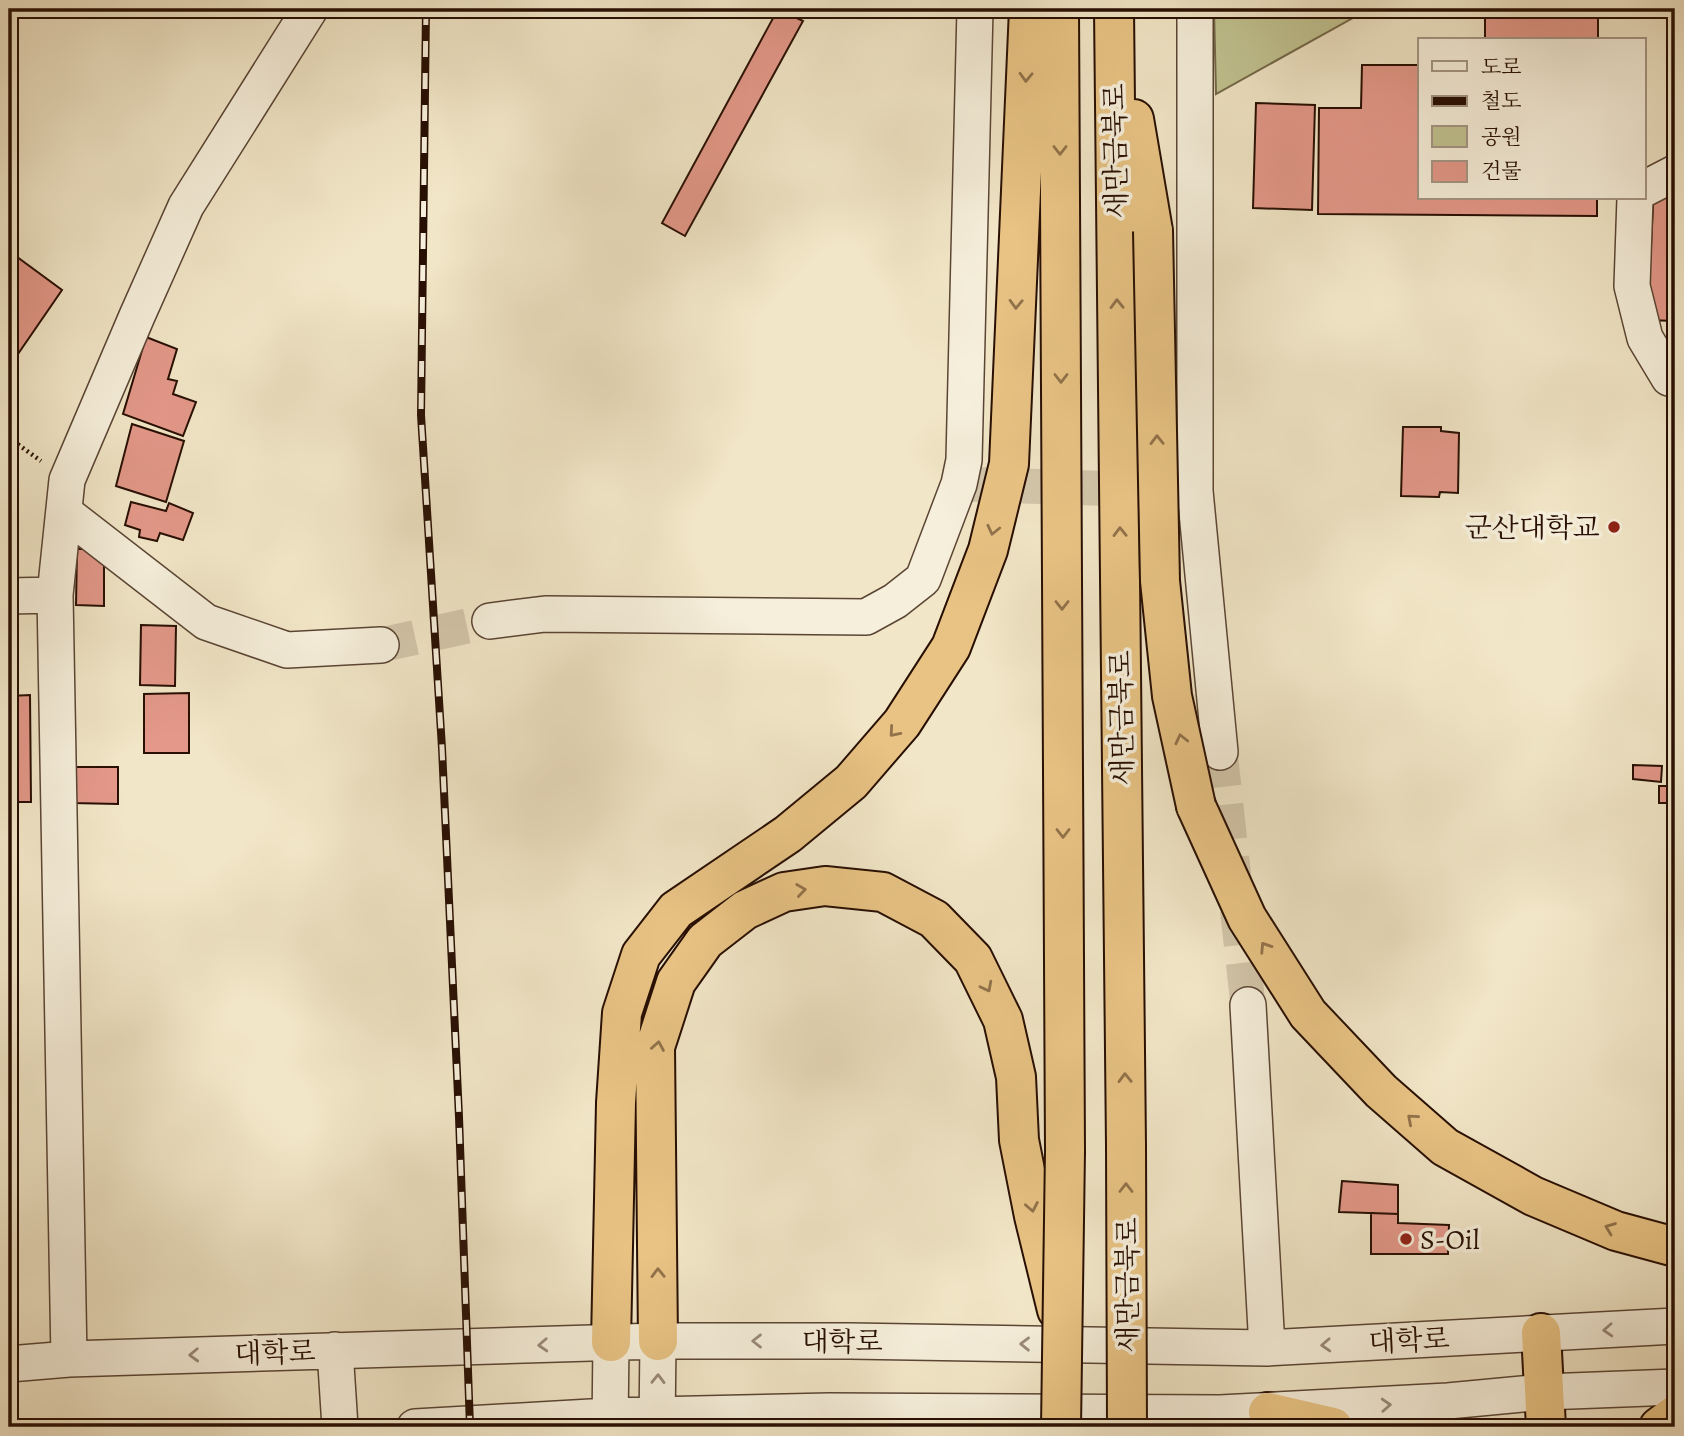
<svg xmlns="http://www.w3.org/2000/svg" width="1684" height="1436" font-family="Alegreya,'Noto Serif KR',serif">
  <rect width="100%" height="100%" fill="#f1e6c7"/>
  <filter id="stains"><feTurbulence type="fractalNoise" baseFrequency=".00286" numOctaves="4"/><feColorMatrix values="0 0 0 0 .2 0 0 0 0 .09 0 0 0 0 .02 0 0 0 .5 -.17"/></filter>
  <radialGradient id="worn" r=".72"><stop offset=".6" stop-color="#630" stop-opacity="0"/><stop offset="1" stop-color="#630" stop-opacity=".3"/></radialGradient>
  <path fill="#c1c391" stroke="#74694a" stroke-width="2" d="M1214,9H1369L1216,94Z"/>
  <path fill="#e39889" stroke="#280f03" stroke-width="2" d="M778,9L803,21L685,236L662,223Z
    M1485,15L1598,16V40H1485Z
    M1362,65H1420V198H1597V216L1318,214L1319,108H1361Z
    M1256,103L1315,105L1312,210L1253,208Z
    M1654,188L1675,189V321L1647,320Z
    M9,251L62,290L9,367Z
    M146,337L177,349L168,379L177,381L173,394L196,402L183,436L123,414Z
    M132,424L184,441L166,502L116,486Z
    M1403,427H1441V431L1459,433L1458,493L1440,492L1439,497L1401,496Z
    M131,502L166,511L169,503L193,513L183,540L160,533L157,541L139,537L140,530L125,525Z
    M77,549H104V606L76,605Z
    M141,625L176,626L175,686L140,685Z
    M189,693V753H144V694Z
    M30,695L31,802H9V696Z
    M1633,765L1662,766L1661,782L1633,779Z
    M72,767H118V804L72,803Z
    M1659,786H1674L1673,803H1659Z
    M1342,1181L1398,1185V1214L1339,1212Z
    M1371,1213L1398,1214V1223L1449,1225L1448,1254H1371Z"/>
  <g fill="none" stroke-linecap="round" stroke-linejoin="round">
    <path stroke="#d3c6aa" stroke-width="35" stroke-dasharray="35 18" stroke-linecap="butt" d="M959,484L1188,491
      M381,645L490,621
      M1220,752L1248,1005"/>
    <defs>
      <path id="minor" d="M1195,9V491L1220,752
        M1644,189L1675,173
        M1635,198L1632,286L1645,338L1669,378
        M64,512L206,622L287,650L381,645
        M9,596L55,595
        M490,621L545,614L866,617L895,601L923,579L959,484L964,460L975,9
        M1248,1005L1267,1348
        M335,1350L340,1427
        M69,1359L55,595L67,480L137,316L186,206L310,9
        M9,1364L69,1359L658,1341H850L1267,1348L1675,1326
        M415,1427L608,1416L829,1411L1220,1413L1448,1401L1544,1392L1675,1387
        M610,1427L611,1342
        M657,1427L658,1341"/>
      <path id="highway" d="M1059,9L1065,1151
        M1114,9L1126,1146
        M1134,119L1153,231
        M1196,806L1247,918L1308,1014L1381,1091L1445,1147L1533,1196L1616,1231L1675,1247
        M1541,1333L1546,1427
        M658,1341L655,1047L676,982L705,941L745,910L784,892L825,886L883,892L934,919L973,959L1003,1020L1016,1077L1019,1140L1034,1216L1057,1310
        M611,1342L616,1103L622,1013L641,955L676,910L788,834L851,782L902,723L951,647L988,550L1009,464L1029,9
        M1268,1412L1333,1427
        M1659,1427L1675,1415"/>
    </defs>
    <use href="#minor" stroke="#5a4534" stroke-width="38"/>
    <use href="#highway" stroke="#280f03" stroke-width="42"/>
    <path stroke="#280f03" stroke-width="4.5" stroke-dasharray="2 3.5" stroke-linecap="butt" d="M9,438L41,461"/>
    <use href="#minor" stroke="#f6efdb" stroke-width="35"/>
    <use href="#highway" stroke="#e8c384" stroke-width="38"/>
    <defs>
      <path id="rail" d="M426,9L421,415L442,748L459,1117L470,1427"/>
    </defs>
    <use href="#rail" stroke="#280f03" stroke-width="8"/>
    <use href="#rail" stroke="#f6efdb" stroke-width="5" stroke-dasharray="16" stroke-linecap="butt"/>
    <defs>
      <path id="highway-bridge" d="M1153,231L1160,581L1172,696L1196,806
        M1126,1146L1127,1427
        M1061,1427L1065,1151"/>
    </defs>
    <use href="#highway-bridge" stroke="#280f03" stroke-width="42" stroke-linecap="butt"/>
    <use href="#highway-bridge" stroke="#e8c384" stroke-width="38"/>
  </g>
  <defs><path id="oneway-chevron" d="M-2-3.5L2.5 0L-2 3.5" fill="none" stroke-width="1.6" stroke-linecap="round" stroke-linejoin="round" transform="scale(1.75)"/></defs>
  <g stroke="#92724a">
    <use href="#oneway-chevron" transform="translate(1026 77) rotate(92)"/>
    <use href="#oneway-chevron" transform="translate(1060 150) rotate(90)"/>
    <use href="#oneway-chevron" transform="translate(1016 304) rotate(92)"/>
    <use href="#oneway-chevron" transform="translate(1117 304) rotate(-91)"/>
    <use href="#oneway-chevron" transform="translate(1061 378) rotate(90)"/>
    <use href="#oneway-chevron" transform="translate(1157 440) rotate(-91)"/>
    <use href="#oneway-chevron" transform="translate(993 530) rotate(103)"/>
    <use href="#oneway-chevron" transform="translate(1120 532) rotate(-91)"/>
    <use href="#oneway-chevron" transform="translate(1062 605) rotate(90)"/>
    <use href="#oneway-chevron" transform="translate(894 732) rotate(131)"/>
    <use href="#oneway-chevron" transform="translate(1181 739) rotate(-103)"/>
    <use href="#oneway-chevron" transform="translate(1063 833) rotate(90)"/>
    <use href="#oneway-chevron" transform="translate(801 890) rotate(-8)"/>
    <use href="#oneway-chevron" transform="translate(1265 947) rotate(-123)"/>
    <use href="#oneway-chevron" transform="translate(987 987) rotate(63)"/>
    <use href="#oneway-chevron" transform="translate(658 1046) rotate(-80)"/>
    <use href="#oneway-chevron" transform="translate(1125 1078) rotate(-91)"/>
    <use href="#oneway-chevron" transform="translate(1412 1119) rotate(-139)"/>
    <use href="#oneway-chevron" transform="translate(1126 1188) rotate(-90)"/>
    <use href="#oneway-chevron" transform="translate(1032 1207) rotate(79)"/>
    <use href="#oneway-chevron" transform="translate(1610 1228) rotate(-159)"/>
    <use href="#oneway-chevron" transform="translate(658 1273) rotate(-91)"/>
  </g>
  <g stroke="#998a7a">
    <use href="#oneway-chevron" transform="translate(1608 1330) rotate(177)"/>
    <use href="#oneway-chevron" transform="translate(757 1341) rotate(180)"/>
    <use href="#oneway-chevron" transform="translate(1025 1344) rotate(-179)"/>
    <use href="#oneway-chevron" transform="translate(543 1345) rotate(177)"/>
    <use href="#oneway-chevron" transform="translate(1326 1345) rotate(177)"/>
    <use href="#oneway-chevron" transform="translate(194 1355) rotate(178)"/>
    <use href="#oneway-chevron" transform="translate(658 1379) rotate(-89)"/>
    <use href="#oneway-chevron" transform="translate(1386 1405) rotate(-3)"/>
  </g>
  <g fill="#8f2418" stroke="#f6efdb" stroke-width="2.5">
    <circle cx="1614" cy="527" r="7"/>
    <circle cx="1406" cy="1239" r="7"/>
  </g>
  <g text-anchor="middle" stroke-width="7" stroke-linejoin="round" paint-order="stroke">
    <g font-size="28" fill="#280f03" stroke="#f6efdb">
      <text transform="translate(1115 151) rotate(-91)" y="10">새만금북로</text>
      <text transform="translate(1121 718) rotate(-91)" y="10">새만금북로</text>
      <text transform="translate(1127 1285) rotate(-90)" y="10">새만금북로</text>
      <text transform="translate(1409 1340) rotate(-3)" y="10">대학로</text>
      <text x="842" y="1351">대학로</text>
      <text transform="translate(275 1352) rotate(-2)" y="10">대학로</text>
    </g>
    <g font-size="28" fill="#280f03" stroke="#f6efdb" text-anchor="end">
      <text x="1600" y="537">군산대학교</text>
      <text x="1420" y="1249" text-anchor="start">S-Oil</text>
    </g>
  </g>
  <rect width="1684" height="1436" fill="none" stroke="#f1e6c7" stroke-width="35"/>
  <rect x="10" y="10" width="1663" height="1415" fill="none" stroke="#280f03" stroke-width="3.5"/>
  <rect x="18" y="18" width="1649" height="1401" fill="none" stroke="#280f03" stroke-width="2"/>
  <rect x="1418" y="38" width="228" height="161" fill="#f6efdb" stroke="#a49585" stroke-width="2"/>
  <rect x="1432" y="61" width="35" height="10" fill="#f6efdb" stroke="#a49585" stroke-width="2"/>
  <text x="1481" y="74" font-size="21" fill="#280f03">도로</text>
  <rect x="1432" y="96" width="35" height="10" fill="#280f03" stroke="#a49585" stroke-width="2"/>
  <text x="1481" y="108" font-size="21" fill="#280f03">철도</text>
  <rect x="1432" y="126" width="35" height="21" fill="#c1c391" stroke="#a49585" stroke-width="2"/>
  <text x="1481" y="144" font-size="21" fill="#280f03">공원</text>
  <rect x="1432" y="161" width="35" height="21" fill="#e39889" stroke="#a49585" stroke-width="2"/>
  <text x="1481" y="178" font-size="21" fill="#280f03">건물</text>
  <rect width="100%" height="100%" filter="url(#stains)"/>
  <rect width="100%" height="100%" fill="url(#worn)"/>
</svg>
